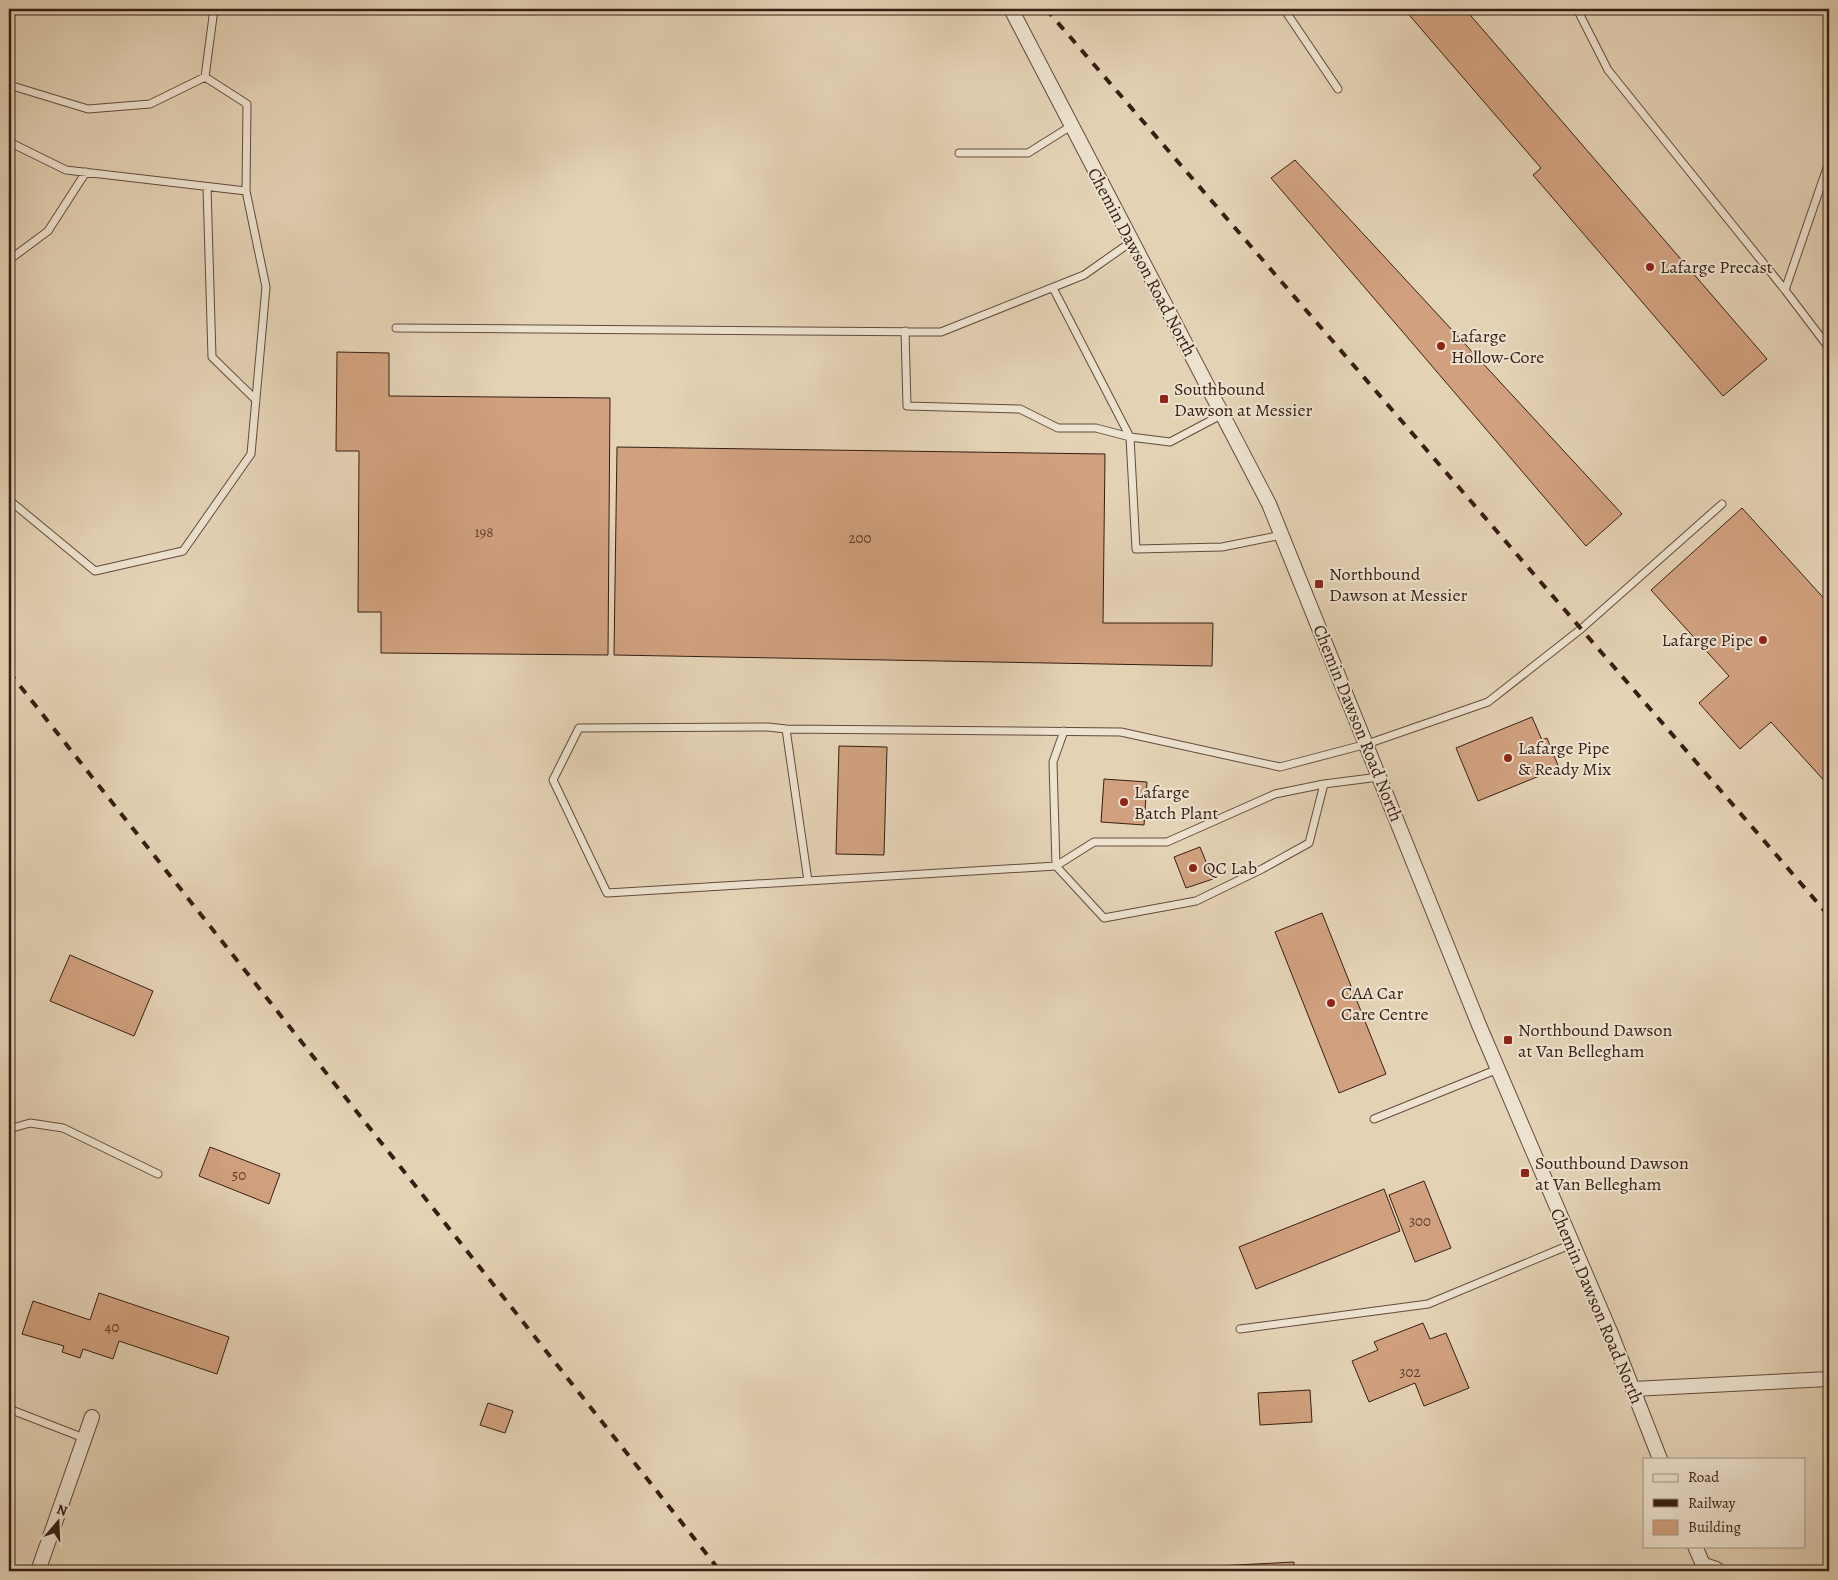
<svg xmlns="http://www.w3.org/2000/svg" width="1838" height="1580" font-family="Alegreya,serif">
  <rect width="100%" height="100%" fill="#e4d2b5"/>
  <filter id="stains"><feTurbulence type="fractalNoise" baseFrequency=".004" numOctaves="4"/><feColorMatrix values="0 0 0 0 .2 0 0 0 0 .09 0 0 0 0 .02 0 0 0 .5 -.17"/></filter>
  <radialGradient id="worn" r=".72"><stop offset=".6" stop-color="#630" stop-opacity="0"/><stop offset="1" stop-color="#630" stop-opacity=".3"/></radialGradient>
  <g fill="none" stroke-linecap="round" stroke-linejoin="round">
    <path stroke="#717976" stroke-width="5" d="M1588,1571L1600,1567L1619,1571"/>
  </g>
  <path fill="#d1a17f" stroke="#361e14" d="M1404,9H1465L1767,359L1723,396L1533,175L1541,168Z
    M1295,160L1622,514L1586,546L1271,178Z
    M337,352L389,353V396L610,398L608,655L381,653V612H358L359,451H336Z
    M617,447L1105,454L1103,623H1213L1212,666L614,655Z
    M1742,508L1829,604V786L1771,722L1740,749L1699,703L1729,676L1651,590Z
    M1532,717L1542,740L1547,738L1559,768L1478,801L1456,748Z
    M839,746L887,747L884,855L836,854Z
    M1104,779L1147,782L1144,825L1101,822Z
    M1200,847L1213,879L1186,888L1174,857Z
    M1322,913L1386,1074L1339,1093L1275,932Z
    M70,955L153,991L134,1036L50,1001Z
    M210,1147L280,1174L269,1204L199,1176Z
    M1424,1181L1451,1248L1415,1262L1389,1195Z
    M1384,1189L1400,1231L1256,1289L1239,1247Z
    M99,1293L229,1337L217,1374L119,1341L113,1359L83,1349L80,1358L62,1352L64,1346L22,1334L33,1301L90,1320Z
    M1423,1323L1430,1339L1446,1333L1469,1388L1424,1406L1415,1383L1369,1402L1352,1361L1378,1350L1374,1342Z
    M1310,1390L1312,1422L1260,1425L1258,1393Z
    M488,1403L513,1411L505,1433L480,1425Z
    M1294,1562V1571H1199V1567Z"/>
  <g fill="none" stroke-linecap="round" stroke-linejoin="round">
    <defs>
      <path id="service" d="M1284,9L1338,89
        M1577,9L1608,70L1785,290L1829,348
        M9,85L88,109L150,104L205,77
        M9,142L66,170L246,191L247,104L205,77L214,9
        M959,153H1028L1071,126
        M207,187L212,357L256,400
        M9,260L48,231L86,172
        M1053,288L1130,437L1136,549L1222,547L1282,535
        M1785,290L1829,162
        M396,328L941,332L1084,275L1131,242
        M905,331L907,406L1020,409L1058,428H1096L1130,437L1170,442L1223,414
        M9,500L95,571L183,551L251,454L266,287L246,191
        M786,729L808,881
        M1064,731L1053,762L1056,866L1104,918L1196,901L1262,869L1309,843L1324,784
        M1379,777L1324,784L1275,794L1167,842H1094L1056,866L607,893L553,780L579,728L768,727L786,729L1121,732L1280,767L1367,744L1488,702L1581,629L1722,504
        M1374,1119L1498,1069
        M9,1129L30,1123L63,1128L158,1174
        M1240,1329L1428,1304L1572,1244
        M9,1409L84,1438"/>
      <path id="minor" d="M1011,9L1269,504L1479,1025L1612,1336L1660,1459
        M1633,1389L1829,1379
        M1695,1546L1704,1567
        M38,1571L92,1417"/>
      <path id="tertiary" d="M1704,1567L1716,1571"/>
    </defs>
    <use href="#service" stroke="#624b3c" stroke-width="9"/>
    <use href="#minor" stroke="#624b3c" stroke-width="16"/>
    <use href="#tertiary" stroke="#624b3c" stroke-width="20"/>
    <use href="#service" stroke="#ede2cf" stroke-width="7"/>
    <use href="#minor" stroke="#ede2cf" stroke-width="14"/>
    <use href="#tertiary" stroke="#ede2cf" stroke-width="18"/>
    <path stroke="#361e14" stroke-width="4" stroke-dasharray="9 9" stroke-linecap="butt" d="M1046,9L1829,916
      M9,672L720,1571"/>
  </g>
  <g fill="#8f2418" stroke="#ede2cf" stroke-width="2">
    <circle cx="1650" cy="267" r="5"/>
    <circle cx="1441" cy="346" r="5"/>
    <rect x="1159" y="394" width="10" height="10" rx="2.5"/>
    <rect x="1314" y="579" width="10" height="10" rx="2.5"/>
    <circle cx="1763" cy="640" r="5"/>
    <circle cx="1508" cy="758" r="5"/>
    <circle cx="1124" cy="802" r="5"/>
    <circle cx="1193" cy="868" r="5"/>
    <circle cx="1331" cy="1003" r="5"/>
    <rect x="1503" y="1035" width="10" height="10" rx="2.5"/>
    <rect x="1520" y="1168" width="10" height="10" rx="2.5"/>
  </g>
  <g text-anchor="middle" stroke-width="4" stroke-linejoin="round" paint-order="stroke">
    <g font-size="15" fill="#5d3f2f">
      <text x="484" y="537">198</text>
      <text x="860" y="543">200</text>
      <text x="239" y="1180">50</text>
      <text x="1420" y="1226">300</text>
      <text x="112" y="1332">40</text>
      <text x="1410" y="1377">302</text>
    </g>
    <g font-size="18" fill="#361e14" stroke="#ede2cf">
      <text transform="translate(1142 262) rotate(62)" y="6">Chemin Dawson Road North</text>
      <text transform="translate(1358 723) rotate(68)" y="6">Chemin Dawson Road North</text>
      <text transform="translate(1597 1306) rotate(67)" y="6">Chemin Dawson Road North</text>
    </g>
    <g font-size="18" fill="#361e14" stroke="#ede2cf" text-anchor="start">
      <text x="1660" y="273">Lafarge Precast</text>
      <text x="1451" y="342">Lafarge<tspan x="1451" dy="21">Hollow-Core</tspan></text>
      <text x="1174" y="395">Southbound<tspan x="1174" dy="21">Dawson at Messier</tspan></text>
      <text x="1329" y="580">Northbound<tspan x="1329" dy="21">Dawson at Messier</tspan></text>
      <text x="1753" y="646" text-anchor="end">Lafarge Pipe</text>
      <text x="1518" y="754">Lafarge Pipe<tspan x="1518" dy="21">&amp; Ready Mix</tspan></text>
      <text x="1134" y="798">Lafarge<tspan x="1134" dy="21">Batch Plant</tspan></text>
      <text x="1203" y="874">QC Lab</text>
      <text x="1341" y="999">CAA Car<tspan x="1341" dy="21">Care Centre</tspan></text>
      <text x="1518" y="1036">Northbound Dawson<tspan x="1518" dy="21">at Van Bellegham</tspan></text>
      <text x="1535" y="1169">Southbound Dawson<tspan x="1535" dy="21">at Van Bellegham</tspan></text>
    </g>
  </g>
  <rect width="1838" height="1580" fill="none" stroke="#e4d2b5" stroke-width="30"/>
  <rect x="10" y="10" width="1818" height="1560" fill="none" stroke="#361e14" stroke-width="2.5"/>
  <rect x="15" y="15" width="1808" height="1550" fill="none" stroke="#361e14"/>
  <rect x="1643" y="1458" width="162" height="90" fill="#ede2cf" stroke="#a49484"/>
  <rect x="1653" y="1474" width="25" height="8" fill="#ede2cf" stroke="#a49484"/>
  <text x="1688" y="1482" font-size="15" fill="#361e14">Road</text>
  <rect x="1653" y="1499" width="25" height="8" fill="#361e14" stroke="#a49484"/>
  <text x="1688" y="1508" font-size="15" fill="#361e14">Railway</text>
  <rect x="1653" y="1520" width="25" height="15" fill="#d1a17f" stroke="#a49484"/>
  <text x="1688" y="1532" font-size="15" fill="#361e14">Building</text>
  <g transform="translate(58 1522) rotate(19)" stroke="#ede2cf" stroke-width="4" paint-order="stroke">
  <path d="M0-4L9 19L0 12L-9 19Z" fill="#361e14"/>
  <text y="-8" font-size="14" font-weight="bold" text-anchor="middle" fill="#361e14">N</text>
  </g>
  <rect width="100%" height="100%" filter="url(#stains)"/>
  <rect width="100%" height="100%" fill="url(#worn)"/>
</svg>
